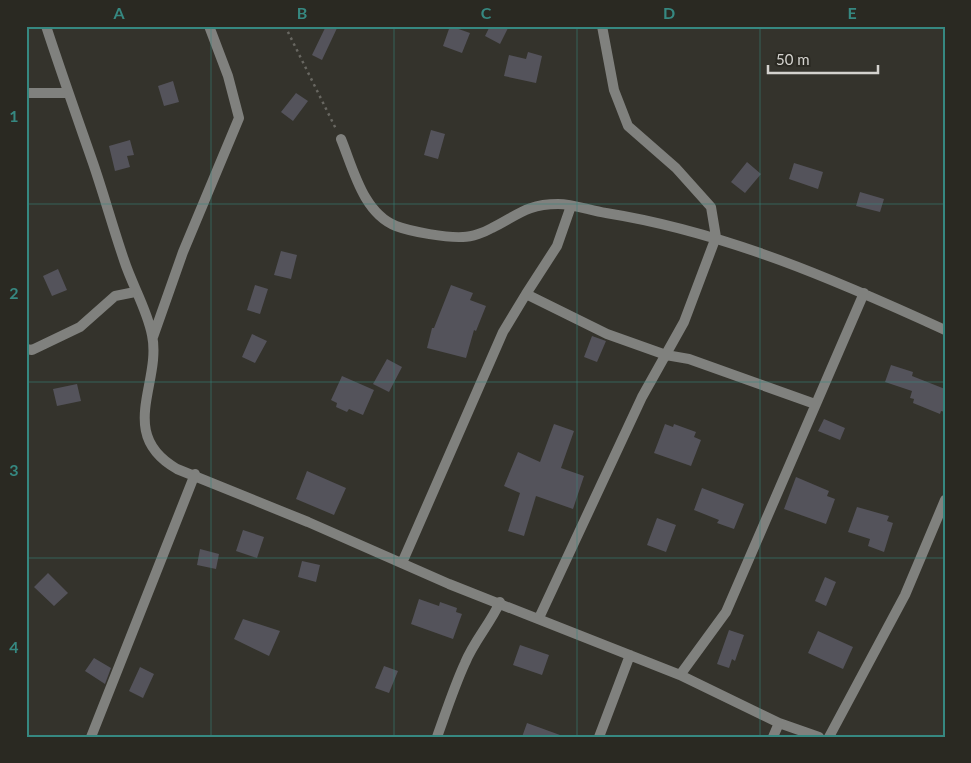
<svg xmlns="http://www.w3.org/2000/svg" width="971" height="763" font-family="Lato,sans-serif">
  <rect width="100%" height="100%" fill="#34332c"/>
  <path fill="#54535b" d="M326,26H338L322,60L312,55Z
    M450,26L470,33L462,53L443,46Z
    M490,26H509L500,44L485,36Z
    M528,52L542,56L536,83L504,76L509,55L526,59Z
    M173,81L179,102L164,106L158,86Z
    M296,93L308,101L293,121L281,112Z
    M431,130L445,134L438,159L424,155Z
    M130,140L134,155L127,156L130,167L115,171L109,146Z
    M747,162L761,174L745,193L731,182Z
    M794,163L823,172L818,189L789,179Z
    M860,192L884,199L880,212L856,206Z
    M281,251L297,255L291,279L274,275Z
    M58,269L67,290L52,296L43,276Z
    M255,285L268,289L260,314L247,310Z
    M451,285L473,293L470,300L486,306L476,331L474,330L466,358L427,348L432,328H434Z
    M252,334L267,341L255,363L242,357Z
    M592,336L606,341L597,362L584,357Z
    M387,359L402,367L389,392L373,384Z
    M891,365L913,372L912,376L945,389V412L941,411L940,414L913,403L914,399L910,398L912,391L885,382Z
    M342,376L374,390L363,415L349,409L347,412L336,407L337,403L331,400Z
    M77,384L81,401L57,406L53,389Z
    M824,419L845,428L840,440L818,431Z
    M554,424L574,431L561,468L584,476L573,509L536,496L524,536L508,531L520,493L504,486L518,452L540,462Z
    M665,424L673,427L674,424L696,432L694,437L701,440L691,466L654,453Z
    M307,471L346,488L334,515L296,499Z
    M796,477L829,491L827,496L835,499L826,524L784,509Z
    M702,488L744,504L734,529L717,523L719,520L694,510Z
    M857,507L889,516L887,521L893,523L884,552L868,546L870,539L848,532Z
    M657,518L676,525L666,552L647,545Z
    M243,530L264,537L257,558L236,551Z
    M200,549L219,554L216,569L197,565Z
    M302,561L320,565L316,582L298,577Z
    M48,573L68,593L54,606L34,587Z
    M825,577L836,582L826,606L815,601Z
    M419,599L439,606L440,602L457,608L456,612L462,614L453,639L411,624Z
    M243,619L280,631L269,656L234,639Z
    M729,630L744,635L735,661L732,659L729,668L717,664Z
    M818,631L853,647L843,669L808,653Z
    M520,645L549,655L542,675L513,665Z
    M94,658L111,668L105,684L85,671Z
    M384,666L398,671L389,693L375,688Z
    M140,667L154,674L143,698L129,691Z
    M527,723L560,735V737H522Z"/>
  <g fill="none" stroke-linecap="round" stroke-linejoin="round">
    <path stroke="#686761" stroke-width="2.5" stroke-dasharray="2.5 4" stroke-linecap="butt" d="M285,26L336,129"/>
    <path stroke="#80817e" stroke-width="10" d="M46,26C61,72 77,117 93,163C104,195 113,228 124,260C132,285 147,309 152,335C162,383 116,434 177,469L308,522L449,584L680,675L779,723L819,737
      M26,93H67
      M341,139C353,168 363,213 396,226C412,232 447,238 463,237C472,237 485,232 492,228C518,215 527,204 558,204C574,204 591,211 606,213C725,232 836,280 945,330
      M571,206L557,246L526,294L607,334L666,355L689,359L815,404
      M153,337L183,252L239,118L228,76L209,26
      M26,349L32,350L80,327L115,296L135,292
      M402,563L503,332L526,294
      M539,618L642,397L684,322L716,237L711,207L676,168L628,126L614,90L602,26
      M680,675L726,612L864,293
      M91,737L195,474
      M437,737C446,712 454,687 465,663C474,641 490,624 500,602
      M599,737L630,655
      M773,737L779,723
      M829,737L905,595L945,500"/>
  </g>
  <path fill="none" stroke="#368881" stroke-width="1" stroke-opacity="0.55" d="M211,26V737M394,26V737M577,26V737M760,26V737M26,204H945M26,382H945M26,558H945"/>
  <rect width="971" height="763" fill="none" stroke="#2a2922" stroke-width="55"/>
  <path d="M768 65v8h110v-8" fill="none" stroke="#d3d2ce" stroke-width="2.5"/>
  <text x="776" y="65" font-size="15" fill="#d3d2ce" stroke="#2a2922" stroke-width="4" paint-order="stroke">50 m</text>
  <rect x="28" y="28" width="916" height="708" fill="none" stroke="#368881" stroke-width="2"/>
  <g font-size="16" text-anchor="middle" font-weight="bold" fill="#368881">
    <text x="119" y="19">A</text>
    <text x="302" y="19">B</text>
    <text x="486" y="19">C</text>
    <text x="669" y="19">D</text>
    <text x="852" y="19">E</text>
    <text x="14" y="122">1</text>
    <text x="14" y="299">2</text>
    <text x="14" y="476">3</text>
    <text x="14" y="653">4</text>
  </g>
</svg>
